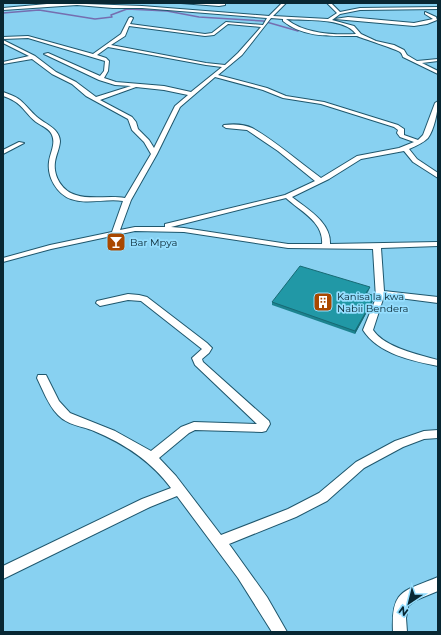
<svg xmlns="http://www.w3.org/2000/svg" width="441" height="635" font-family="Montserrat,sans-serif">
  <rect width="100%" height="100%" fill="#88d1f1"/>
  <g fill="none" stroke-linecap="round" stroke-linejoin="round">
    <path stroke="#756eb0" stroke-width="1.5" d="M3,13L39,10L95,19L112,17L111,15L127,9L167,11L199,17L263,21L298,31"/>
    <defs>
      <path id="street" d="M58,3L142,6L269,16L282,3H286L273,16L328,19L337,13L327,3H331L340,12L360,8L438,7V9L360,10L340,14L332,20L354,26L361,34L376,41L394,45L404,50L407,55L417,61L438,59V61L422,63L438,71V74L403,57C402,55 402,53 400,52C398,50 359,37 357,36C331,36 304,38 283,21V19L271,18L242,55L218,75L267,88L286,96L324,102L398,125L404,129V135L418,140L423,135L435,103L438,101C438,111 434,130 428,138C423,143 416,146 409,149L417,159L438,173V178L413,162L404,151L361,159L329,179L292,197C307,209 331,222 330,244L438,242V246L381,248L384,291L438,297V303L384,296L373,330C384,347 419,355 438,360V366C413,361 378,354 363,330L376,298L373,249L288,248L184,232L135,231L51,249L3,262V258L50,245L112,232L123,201C106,198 88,205 71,199C57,194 47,177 49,162C50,153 56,144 52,135C50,129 42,126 36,122C28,116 23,106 14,101C11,99 7,97 3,96V92C8,94 15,96 20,100C26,105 31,112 37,117C45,124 59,128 60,141C60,147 56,155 55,162C53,176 62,191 76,195C91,200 109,195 125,198L151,154L144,142L132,130L128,119L86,96L72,84L52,74L32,59L3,64V62L29,56L3,43V40L35,56L56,72L76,82L96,97L131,86L115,85L99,80L44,54L48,53L100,76L104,71L105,61L28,38L3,39V37L28,36L93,54L121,34L129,18L131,17L133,18L130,24L205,34L212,33L226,22L263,25L267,18L142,8H113L77,5L3,10V8ZM286,19C305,21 344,17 356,34C332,35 305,34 286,19ZM228,24L261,27L238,53L225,65L206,63L111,45L125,36L129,26L205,36L214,35ZM108,47L206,65L222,67L191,92L164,86L116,82L104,78L108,71L109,61L106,58L97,55ZM215,77L263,90L283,98L321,104L394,127L398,130L397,133L400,137L414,142L399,148L357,156L321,178C300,163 274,140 252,128C244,124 232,124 224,125L223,126L226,128L247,130L278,151L315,181L285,195L165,224V227H135L120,230L131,200L157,154L180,107ZM136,87L164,90L188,95L175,106L154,148L149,140L138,129L136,122L132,117L100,100ZM286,198C300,211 324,222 322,244H288L184,228L171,227Z
        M181,3H225V5L219,6Z
        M425,12L436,17L437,20L427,24L414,26L335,19L348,17L414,23L433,19L425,14Z
        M19,142L24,143L3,154V150Z
        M128,294L139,295L147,297L207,343L212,348L209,353L202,359L203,362L269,421L270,424L266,431L262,432L195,430L189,433L159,458L176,476L221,535L288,509L319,493L356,462L395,441L424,431L438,430V438L424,439L403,447L364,468L327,501L296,517L229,544L267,597L287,632H272L238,578L177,496L150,507L3,579V566L142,499L171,488C151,461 125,444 94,431C82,426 67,425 58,415C48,405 43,390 37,378L38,375H46L59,401L70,413L115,431L151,451L181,427L194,422L257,424L195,365L192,358L202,349L141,301L128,300L100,306L96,303L97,301Z
        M438,577V591L416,600L408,606L406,618L407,632H393C391,589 403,592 438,577Z"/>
    </defs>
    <use href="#street" stroke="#1f576d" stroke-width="2"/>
    <use href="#street" fill="#fff" fill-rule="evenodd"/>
  </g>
  <path fill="#1c838f" d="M370,287L369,290L367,294L375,296L374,299L355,334L272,305V302Z"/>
  <path fill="#176a74" d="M375,296L374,299L355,334V331Z"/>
  <path fill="#2198a6" stroke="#176a74" d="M300,266L370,287L366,293L375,296L355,331L272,302Z"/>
  <defs>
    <symbol id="bar-square" viewBox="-11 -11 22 22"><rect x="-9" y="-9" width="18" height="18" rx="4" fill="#a94800" stroke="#95defe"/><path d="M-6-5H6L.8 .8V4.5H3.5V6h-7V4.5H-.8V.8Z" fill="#fff"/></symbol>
    <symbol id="building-square" viewBox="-11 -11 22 22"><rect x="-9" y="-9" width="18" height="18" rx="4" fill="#a94800" stroke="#95defe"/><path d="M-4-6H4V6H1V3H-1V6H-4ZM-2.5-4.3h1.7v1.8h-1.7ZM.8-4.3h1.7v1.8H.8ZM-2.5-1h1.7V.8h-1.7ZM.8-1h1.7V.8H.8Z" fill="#fff"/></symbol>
  </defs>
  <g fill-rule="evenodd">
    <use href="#bar-square" x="105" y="231" width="22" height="22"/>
    <use href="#building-square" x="312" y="291" width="22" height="22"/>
  </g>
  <g text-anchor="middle" stroke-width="3.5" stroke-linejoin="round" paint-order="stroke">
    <g font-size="10" fill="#082733" stroke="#95defe" text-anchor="start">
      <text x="130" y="246">Bar Mpya</text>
      <text x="337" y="300">Kanisa la kwa<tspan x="337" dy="12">Nabii Bendera</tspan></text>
    </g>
  </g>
  <rect width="441" height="635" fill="none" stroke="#082733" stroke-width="8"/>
  <g transform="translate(409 603) rotate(215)" stroke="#95defe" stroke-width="3" paint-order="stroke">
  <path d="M0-3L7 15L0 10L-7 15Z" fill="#082733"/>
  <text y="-6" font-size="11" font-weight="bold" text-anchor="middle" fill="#082733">N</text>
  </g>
</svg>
